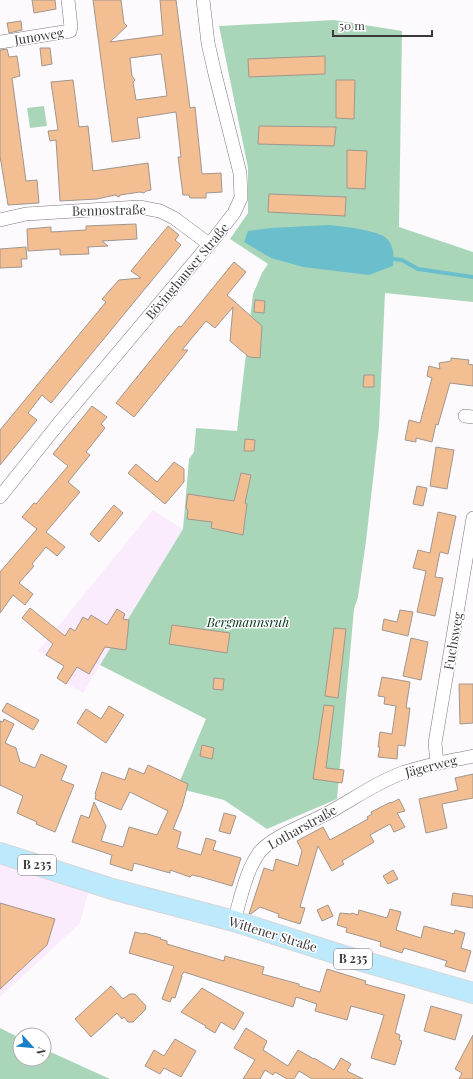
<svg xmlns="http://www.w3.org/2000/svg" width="473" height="1079" font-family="'Playfair Display',serif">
  <rect width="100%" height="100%" fill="#fdfafe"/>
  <path fill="#faecfc" d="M153,510L183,529L83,693L57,678L63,666L38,651Z
    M0,862L89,889L80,923L0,997Z"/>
  <path fill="#a9d6b8" d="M334,20L402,31L399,227L473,252V302L385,293L379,427L366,541L358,597L354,609L337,799L267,829L224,800L177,788L206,719L100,665L183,529L189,459L194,452L196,428L237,431L253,294L262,273L268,264L230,239L248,213V168L219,26Z
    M44,106L47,126L30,128L27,108Z
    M0,1028L20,1038V1059H44V1049L110,1079H0Z"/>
  <path fill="#6bbfcd" d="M328,225C340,226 380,230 387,239C394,246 394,256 393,266L369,275L303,267L271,258L244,242L248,231L271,228Z"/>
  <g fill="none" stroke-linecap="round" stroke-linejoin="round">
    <path stroke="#6bbfcd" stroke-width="4" d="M394,259L402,260L418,269L473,277"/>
  </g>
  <path fill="#f3bf92" stroke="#a0968e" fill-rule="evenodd" d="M32,0H55L56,9L34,13Z
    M93,0H121L124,23L127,26L110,42L163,35L160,0H176L190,108L195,107L202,174L221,173L222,192L206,193V198H190L189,195H183L178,157H181L176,112L137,118L140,138L112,142ZM161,54L167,96L136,100L133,82L135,80L132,76L130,58Z
    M21,21L22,30L9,33L7,23Z
    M40,48H50L52,64L42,66Z
    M7,49L9,57L17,56L20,76L12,78L26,181L37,180L39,203L8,205L0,156V50Z
    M325,56V74L249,77L248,59Z
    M73,80L79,127L88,126L93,171L148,163L151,190L146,191L144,193L140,192L120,195L119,197L115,195L97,199L60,201L56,140L50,141L48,131L58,130L51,82Z
    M336,80H355L354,119L336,118Z
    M259,126L336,127L334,146L258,144Z
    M347,150L367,151L365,189L347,188Z
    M269,194L346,197L345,216L268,212Z
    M136,224L137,239L102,241L108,246L88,247L89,254L60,255V249L28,251L27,229L51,227V232L86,230V226Z
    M168,226L179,235L175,240L181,245L51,403L42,395L28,413L37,420L0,465V430L106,302L102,299L119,280L141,278L131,271Z
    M26,247L27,259H21L22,267L0,268V249Z
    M234,262L246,272L227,295L262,326L260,358L249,357L230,341L233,307L215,328L206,321L182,350H188L134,417L116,403L172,334L179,326L181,327Z
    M255,300L265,301L264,313L254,312Z
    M451,358L469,360L468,364L473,365V386L450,383L438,425L436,424L432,442L416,438V442L405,440L409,420L420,423L432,378L427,376L429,366L440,369L439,363L451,361Z
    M364,375H374V387H363Z
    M92,406L107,417L101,424L105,428L86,452L90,455L68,482L80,492L46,532L65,547L57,556L46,547L32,564L34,566L19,583L33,594L25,605L13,595L0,613V572L37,529L22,517L34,503L36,504L68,466L53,454Z
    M245,439L255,440L254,451H244Z
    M436,447L454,450L447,489L430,486Z
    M174,462L184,469V482L165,504L128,473L136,464L157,482Z
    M241,473L251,475L245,503L247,504L243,535L211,528L212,522L187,519L188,511L186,507L188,494L234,501Z
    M417,486L427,488L423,506L413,504Z
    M114,505L123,513L99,542L90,534Z
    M438,512L456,516L448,554L440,552L435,577L443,578L435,616L417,612L426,571L413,568L418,550L430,553Z
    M30,608L65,636L70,628L75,631L83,617L88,620L91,615L107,625L117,609L125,614L123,619L129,620L126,650L105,647L89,674L77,667L66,684L57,678L64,666L46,655L53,644L22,618Z
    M400,610L413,612L408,636L382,630L384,619L397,622Z
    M172,625L230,633L227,653L169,644Z
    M334,628L346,629L338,698L325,696Z
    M411,638L428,642L421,680L403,676Z
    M382,677L410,682L406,708H410L405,746L398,745L397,759L378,757L380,747H378L380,732L392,734L396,706L384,704L385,697L378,696Z
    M214,678L224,679L223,690L213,689Z
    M459,684H473V723L460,724Z
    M7,703L39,720L33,730L2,711Z
    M324,705L334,706L326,768L344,770L342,783L313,779Z
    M109,706L124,715L106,743L77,723L86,709L101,719Z
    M4,719L14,724L5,743L16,748L20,762L35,768L41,754L67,766L61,780L74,785L55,832L36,824L37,822L17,813L23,796L0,785V721L3,722Z
    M202,745L214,748L212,759L200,756Z
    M148,765L188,784L182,807L173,829L181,832L177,848L201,855L206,838L216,841L213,850L241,858L232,886L201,877L192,875L190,877L170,870V873L134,863L132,871L110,864L112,855L72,842L81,815L89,818L94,802L106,826L101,841L123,847L129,827L157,835L168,811L130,792L121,810L95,799L96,794H95L102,772L125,780L129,768L144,774Z
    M473,774V798L442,804L447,828L426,833L419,799L458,790L455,778Z
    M399,799L405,811L397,813L405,827L394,832L390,824L370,835L374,842L342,861L344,864L332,871L318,846L300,907L305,908L300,924L278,917L279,914L260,907L251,914H249L264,868L273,871L276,859L298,866L302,851L297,841L323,827L330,840L368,819L367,817L372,814L371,812L391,802V803Z
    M224,813L236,816L230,834L219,831Z
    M393,870L398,879L388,884L383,876Z
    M453,893L473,896V908L451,905Z
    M0,903L55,919L47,945L0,989Z
    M328,905L333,916L322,921L317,910Z
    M390,909L401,912L396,930L421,938L424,926L454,934L455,930L465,933L461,948L471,951L465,972L445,966L447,961L404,948L402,953L380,946L381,942L346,932L347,928L337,925L340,913L351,914L352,913L358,915L359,910L387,918Z
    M135,932L143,934L144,933L161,938L160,939L167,941V944L224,961L225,956L264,967L262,974L299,984V986L320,992L327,969L366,981L365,984L405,995L395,1033L400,1035L399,1040L402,1041L395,1065L371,1058L384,1015L351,1006L347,1020L315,1011L317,1004L296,997L293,1007L184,972L181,976H182L175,998L172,997L170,1002L162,999L174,966L129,953Z
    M111,986L123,999L130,994H135L146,1006L145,1010L133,1022H128L124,1017L122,1019L117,1013L91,1037L75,1019Z
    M202,988L244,1013L234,1030L221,1022L215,1033L205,1027L206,1026L181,1012Z
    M431,1006L462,1015L455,1040L424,1031Z
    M246,1028L267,1041L263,1050L288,1066L298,1050L314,1059V1058L334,1070L341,1058L351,1064L347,1071L363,1079H312L299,1071L294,1079H287L275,1072L273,1075L265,1070L260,1079H243L255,1060L234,1048Z
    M473,1035V1079H459L462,1073L455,1069Z
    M175,1039L196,1051L181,1077L164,1068L160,1074L145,1066L154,1050L164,1056Z"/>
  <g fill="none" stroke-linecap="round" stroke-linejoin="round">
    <defs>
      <path id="minor" d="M0,42L70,31L71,27L68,0
        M0,220L26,214L139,207L160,211L174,218L209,244
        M465,416L473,417
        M0,497L59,423L217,235L234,213L241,198L240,173L215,74L208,43L203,0
        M437,763L435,743L473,518
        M234,921C240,901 246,870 259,853C269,838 307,824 324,815C351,801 376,782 405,772C427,765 450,761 473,756"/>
      <path id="primary" d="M0,853L112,889L234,921L341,955L473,993"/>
    </defs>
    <use href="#minor" stroke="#7e767f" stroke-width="14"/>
    <use href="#primary" stroke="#d8d7d8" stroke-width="22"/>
    <use href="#minor" stroke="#fff" stroke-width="13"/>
    <use href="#primary" stroke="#bde9fd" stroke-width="20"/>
  </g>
  <g text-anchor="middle" stroke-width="3" stroke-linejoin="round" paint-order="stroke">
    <g fill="#fff" stroke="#767476" stroke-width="1">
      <rect x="18" y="855" width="38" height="20" rx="3"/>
      <rect x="334" y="949" width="38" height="20" rx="3"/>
    </g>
    <g font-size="12" font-weight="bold" fill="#3b383c">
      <text x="37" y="869">B 235</text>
      <text x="353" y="963">B 235</text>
    </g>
    <g font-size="13" fill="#3b383c" stroke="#fff">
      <text transform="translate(39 36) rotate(-9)" y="5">Junoweg</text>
      <text transform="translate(109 210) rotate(-1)" y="5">Bennostraße</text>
      <text transform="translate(187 271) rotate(-50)" y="5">Bövinghauser Straße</text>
      <text transform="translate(453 641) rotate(-80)" y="5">Fuchsweg</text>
      <text transform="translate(431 766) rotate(-14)" y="5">Jägerweg</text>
      <text transform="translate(302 827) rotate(-29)" y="5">Lotharstraße</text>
      <text transform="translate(273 934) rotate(17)" y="5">Wittener Straße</text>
    </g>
    <g font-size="13" font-style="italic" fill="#01341b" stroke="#fff">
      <text x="248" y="627">Bergmannsruh</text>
    </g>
  </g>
  <g transform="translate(32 1047) rotate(117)"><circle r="19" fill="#ffffff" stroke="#b1afb1"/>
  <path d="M0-3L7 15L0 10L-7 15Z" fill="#177fc9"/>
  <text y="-6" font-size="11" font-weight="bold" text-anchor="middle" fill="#3b383c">N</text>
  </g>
  <path d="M333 30v6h99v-6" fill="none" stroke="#3b383c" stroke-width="2"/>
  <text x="339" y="30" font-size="12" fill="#3b383c" stroke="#ffffff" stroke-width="3" paint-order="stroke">50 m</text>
</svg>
